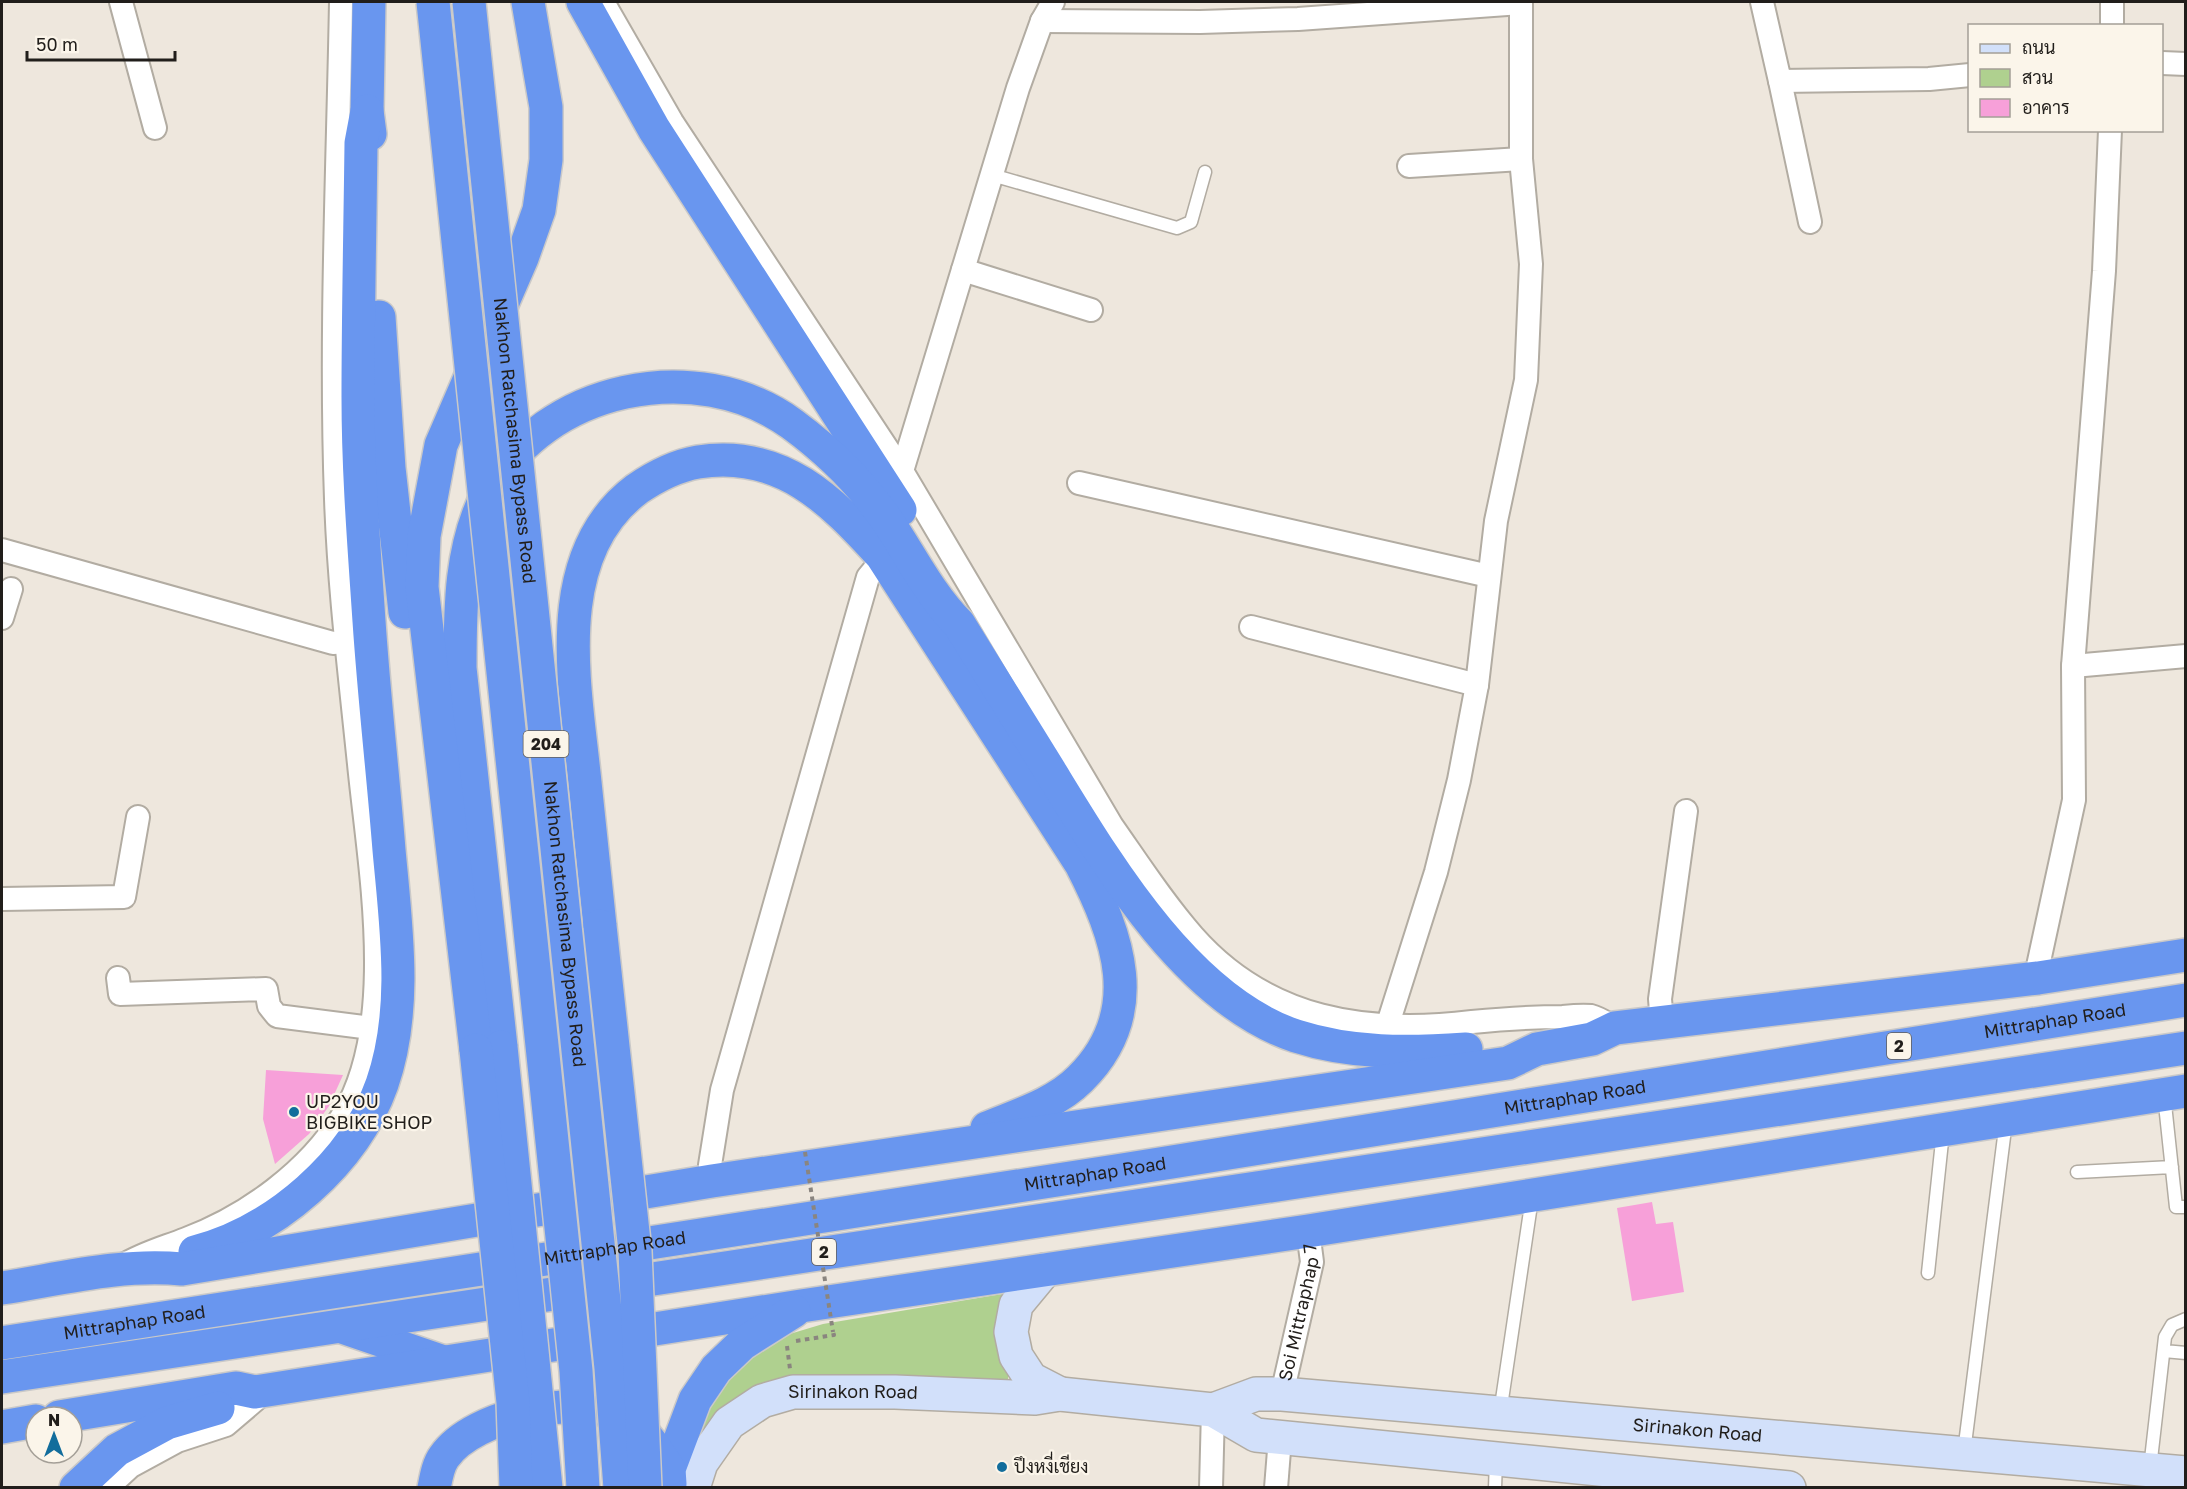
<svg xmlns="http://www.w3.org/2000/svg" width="2187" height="1489" font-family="'Golos Text',Sarabun,sans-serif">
  <rect width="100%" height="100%" fill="#eee7dd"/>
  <path fill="#afd08f" d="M1008,1293V1383L792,1382L689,1455L696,1426L728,1376L773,1339L823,1324Z"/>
  <path fill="#f7a0d9" d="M266,1070L343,1075L329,1106L309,1134L275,1164L263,1119Z
    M1652,1202L1656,1224L1673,1222L1684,1292L1632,1301L1617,1208Z"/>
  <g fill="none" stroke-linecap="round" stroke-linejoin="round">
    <defs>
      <path id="lane" d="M992,175L1177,228L1191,222L1205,172
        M2164,1095L2176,1207H2186
        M2077,1172L2172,1167
        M1928,1273L1943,1132
        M2164,1351L2186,1353
        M1500,1413L1532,1198
        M1964,1452L2006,1121
        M2150,1468L2165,1337L2172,1325L2186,1319
        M1495,1488L1496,1461"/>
      <g id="street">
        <path d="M121,2L155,128"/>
        <path d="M603,2L672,122L902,471L1112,826C1138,863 1163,902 1193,936C1267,1020 1367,1035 1472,1022C1503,1019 1533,1017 1563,1017C1572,1016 1582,1015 1591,1016C1599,1018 1608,1024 1615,1028"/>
        <path d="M1762,2L1780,81L1929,79L1970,75"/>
        <path d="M2112,2V26"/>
        <path d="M1042,21L1200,22L1298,19L1521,3"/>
        <path d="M2162,63L2186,64"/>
        <path d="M1780,81L1810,222"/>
        <path d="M1409,166L1521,159"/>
        <path d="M963,270L1091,310"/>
        <path d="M902,479V471L1018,88L1042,21L1053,2"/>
        <path d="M1079,483L1489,576"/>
        <path d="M2,550L333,643L346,642"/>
        <path d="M2,618L11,589"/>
        <path d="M1251,627L1477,685"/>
        <path d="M2073,666L2186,656"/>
        <path d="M2,899L124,897L138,817"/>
        <path d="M118,978L120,994L266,989L269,1006L277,1016L371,1028"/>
        <path d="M2038,978V966L2074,800L2073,666L2104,271L2110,130"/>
        <path d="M1662,1022L1660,999L1686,811"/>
        <path d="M1387,1027L1436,872L1459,780L1477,685L1496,521L1526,380L1531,264L1521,159V2"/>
        <path d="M712,1181L710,1165L722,1090L868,577L873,571"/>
        <path d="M122,1266C143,1253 163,1248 186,1239C247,1216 309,1171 343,1115C399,1022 369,867 359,764C350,676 339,587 336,499C330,333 338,167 341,2"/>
        <path id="s1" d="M1282,1394L1312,1262L1308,1231"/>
        <path d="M107,1488L131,1466L177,1441L226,1425L268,1389"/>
        <path d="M1211,1488L1213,1410"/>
        <path d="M1276,1488L1280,1438"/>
      </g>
      <g id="secondary">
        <path d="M1045,1270L1016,1305L1011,1332L1016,1356L1031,1379L1060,1394"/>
        <path id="s2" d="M1213,1410L1256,1394H1282L2186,1473"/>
        <path id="s3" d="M693,1488L701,1463L729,1423L762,1401L793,1392H895L1035,1398L1060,1394L1213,1410L1256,1435L1789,1488"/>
      </g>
      <g id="highway">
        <path d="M369,2L367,111L370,134"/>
        <path d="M583,2L654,129L900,510"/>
        <path d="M379,317L389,468L405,612"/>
        <path d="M600,926C595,875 589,824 584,773C574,680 550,554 637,489C656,476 675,466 698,462C782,449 831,500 882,556L1081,864C1118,936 1147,1013 1080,1079C1055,1104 1018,1115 987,1128"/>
        <path d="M501,1047L460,668C460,609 460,545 489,491C543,387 696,354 792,424C826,449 859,481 884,516C909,552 928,593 959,624C989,673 1020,722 1050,771C1107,864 1187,1000 1296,1036C1352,1054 1408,1053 1466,1049"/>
        <path d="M476,1050L422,587L424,536L441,445L522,258L539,210L546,160V107L528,2"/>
        <path d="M195,1252C275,1231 354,1163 382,1084C408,1009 396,927 389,850C383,774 374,697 369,621C364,547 358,472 358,397C358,313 360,228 361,143L367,111"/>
        <path d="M2,1288C60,1279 122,1263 182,1269L712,1181L1508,1063L1537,1049L1592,1039L1615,1028L2038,978L2186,955"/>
        <path d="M342,1327L441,1361"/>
        <path id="s4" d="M2,1343L1122,1170L2186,1000"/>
        <path d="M2,1377L2186,1048"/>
        <path d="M59,1417L236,1388L255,1392L801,1306L1308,1231L2186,1091"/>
        <path d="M2,1427L36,1421"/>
        <path d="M670,1484L669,1469L695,1400L716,1369L742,1344L794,1311"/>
        <path d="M76,1488L117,1450L167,1423L218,1408"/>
        <path d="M434,1488C436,1478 438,1465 444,1457C473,1414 584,1391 627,1419C644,1429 658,1453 669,1469"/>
      </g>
    </defs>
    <use href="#lane" stroke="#b2aca2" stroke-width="15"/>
    <use href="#street" stroke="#b2aca2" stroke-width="26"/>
    <use href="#secondary" stroke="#b2aca2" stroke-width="36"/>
    <use href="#highway" stroke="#cac9c8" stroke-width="36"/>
    <path stroke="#8a857f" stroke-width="4" stroke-dasharray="4.5 4.5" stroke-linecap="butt" d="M796,1341L834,1335L833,1332
      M787,1346L790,1369"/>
    <use href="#lane" stroke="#fff" stroke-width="12"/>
    <use href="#street" stroke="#fff" stroke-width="22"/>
    <use href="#secondary" stroke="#d2e0fa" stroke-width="33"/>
    <use href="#highway" stroke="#6996ef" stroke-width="33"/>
    <defs>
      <g id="highway-bridge">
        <path d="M433,2L576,1371L583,1488"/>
        <path id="s5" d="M469,2L611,1368L620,1488"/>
        <path d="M600,926L635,1251L645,1488"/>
        <path d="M501,1047L546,1488"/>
        <path d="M476,1050L513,1402L516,1488"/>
      </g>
    </defs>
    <use href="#highway-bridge" stroke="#cac9c8" stroke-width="36" stroke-linecap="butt"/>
    <path stroke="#8a857f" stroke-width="4" stroke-dasharray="4.5 4.5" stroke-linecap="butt" d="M805,1152L833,1332"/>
    <use href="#highway-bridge" stroke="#6996ef" stroke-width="33"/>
  </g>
  <g fill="#126d9c" stroke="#fbf5ea" stroke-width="2">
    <circle cx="294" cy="1112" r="6"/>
    <circle cx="1002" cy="1467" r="6"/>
  </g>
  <g text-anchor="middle" stroke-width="4.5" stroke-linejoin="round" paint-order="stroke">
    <g fill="#fbf5ea" stroke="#625e59" stroke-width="1.5">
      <rect x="523.5" y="731" width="45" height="26" rx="4.5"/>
      <rect x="1887" y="1033" width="24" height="26" rx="4.5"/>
      <rect x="812" y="1239" width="24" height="26" rx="4.5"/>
    </g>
    <g font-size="16" font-weight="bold" fill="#211e1b">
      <text x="546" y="750">204</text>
      <text x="1899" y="1052">2</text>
      <text x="824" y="1258">2</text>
    </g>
    <g font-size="18" fill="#211e1b" stroke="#fbf5ea">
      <text dy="6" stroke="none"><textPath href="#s5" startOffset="441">Nakhon Ratchasima Bypass Road</textPath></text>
      <text dy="6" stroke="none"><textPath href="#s5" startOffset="927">Nakhon Ratchasima Bypass Road</textPath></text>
      <text dy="6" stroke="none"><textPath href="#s4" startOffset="2078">Mittraphap Road</textPath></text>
      <text dy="6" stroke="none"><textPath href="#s4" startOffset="1592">Mittraphap Road</textPath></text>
      <text dy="6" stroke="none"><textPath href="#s4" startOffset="1106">Mittraphap Road</textPath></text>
      <text dy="6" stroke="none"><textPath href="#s4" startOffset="620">Mittraphap Road</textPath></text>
      <text dy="6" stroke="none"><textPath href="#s1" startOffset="84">Soi Mittraphap 7</textPath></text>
      <text dy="6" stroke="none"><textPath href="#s4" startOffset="134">Mittraphap Road</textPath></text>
      <text dy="6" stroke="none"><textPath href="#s3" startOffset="207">Sirinakon Road</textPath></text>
      <text dy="6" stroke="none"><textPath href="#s2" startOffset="489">Sirinakon Road</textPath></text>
    </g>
    <g font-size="18" fill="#211e1b" stroke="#fbf5ea" text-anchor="start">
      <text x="306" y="1108">UP2YOU<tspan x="306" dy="21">BIGBIKE SHOP</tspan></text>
      <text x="1014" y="1473">ปึงหงี่เชียง</text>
    </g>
  </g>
  <rect width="2187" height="1489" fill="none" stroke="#211e1b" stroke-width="6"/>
  <rect x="1968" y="24" width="195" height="108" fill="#fbf5ea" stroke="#a49f97" stroke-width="1.5"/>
  <rect x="1980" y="44" width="30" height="9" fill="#d2e0fa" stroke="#a49f97" stroke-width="1.5"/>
  <text x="2022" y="54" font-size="18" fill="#211e1b">ถนน</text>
  <rect x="1980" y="69" width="30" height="18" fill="#afd08f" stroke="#a49f97" stroke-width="1.5"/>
  <text x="2022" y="84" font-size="18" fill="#211e1b">สวน</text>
  <rect x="1980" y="99" width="30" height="18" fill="#f7a0d9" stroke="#a49f97" stroke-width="1.5"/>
  <text x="2022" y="114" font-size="18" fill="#211e1b">อาคาร</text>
  <g transform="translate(54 1435)"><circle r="28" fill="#fbf5ea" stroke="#a49f97" stroke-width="1.5"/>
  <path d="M0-4.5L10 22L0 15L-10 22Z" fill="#126d9c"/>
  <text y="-9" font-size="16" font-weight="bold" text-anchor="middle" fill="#211e1b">N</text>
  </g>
  <path d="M27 51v9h148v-9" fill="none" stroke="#211e1b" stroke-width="3"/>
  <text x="36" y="51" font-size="18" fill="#211e1b" stroke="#fbf5ea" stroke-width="4.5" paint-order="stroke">50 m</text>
</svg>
